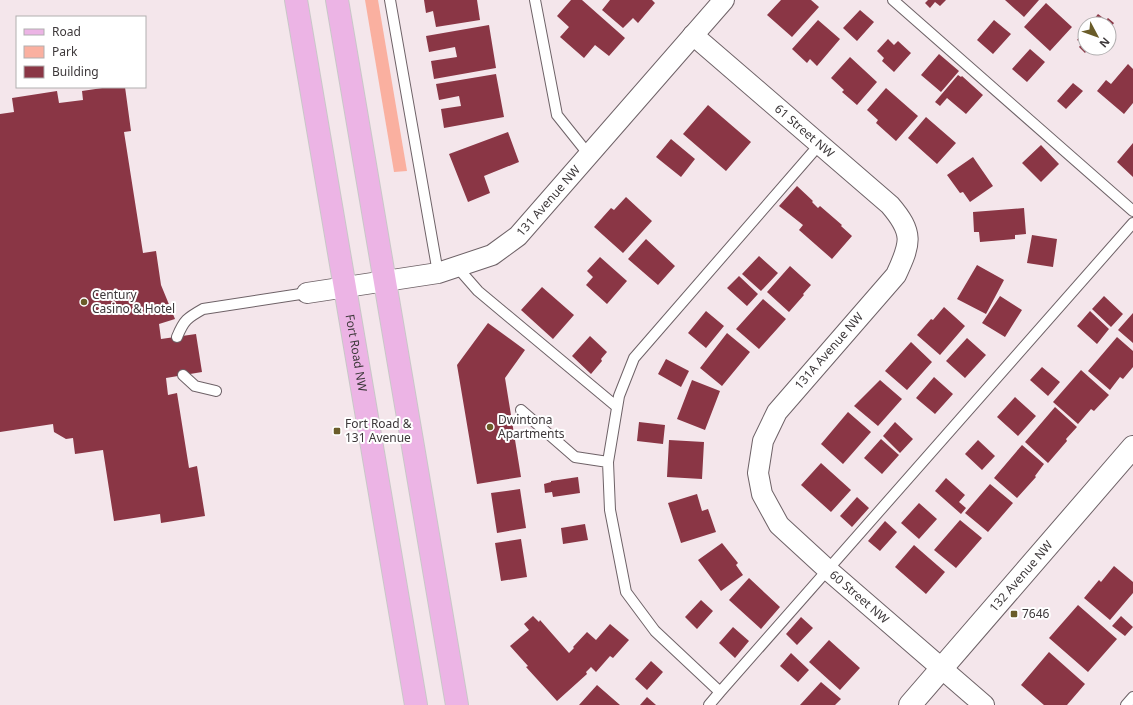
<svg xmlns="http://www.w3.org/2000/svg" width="1133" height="705" font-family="'Noto Sans',sans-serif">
  <rect width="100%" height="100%" fill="#f4e6eb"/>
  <path fill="#fab0a0" d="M365,0H378L407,171L394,172Z"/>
  <path fill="#8a3645" d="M424,0H477L480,20L436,27L433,11L426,13Z
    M571,0H582L625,38L609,56L595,45L584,58L560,37L569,27L557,16Z
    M610,0H652L655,3L638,23L633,18L623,28L602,10Z
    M781,0H811L819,7L792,37L767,15Z
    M928,0H946L940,6L935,2L930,8L925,3Z
    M1005,0H1039L1024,17Z
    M1046,3L1072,27L1050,51L1024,27Z
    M860,10L874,22L857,41L843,28Z
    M1098,14L1106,20L1108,18L1114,23L1109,30V24H1090Z
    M818,20L840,39L817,66L810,59L807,63L792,49Z
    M994,20L1011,34L993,54L977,40Z
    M489,25L496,68L434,79L431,61L457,57L455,47L429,52L426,36Z
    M1085,30V48H1094L1091,51L1088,49L1085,53L1079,47L1082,43L1077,40Z
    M888,39L894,45L898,41L911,53L894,72L882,61L884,58L877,51Z
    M1030,49L1045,62L1027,82L1012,69Z
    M939,54L959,71L941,92L921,75Z
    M850,57L877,82L857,105L842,92L844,90L831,78Z
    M1128,64L1133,69V103L1124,114L1097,91L1106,80L1111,84Z
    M496,74L504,117L444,128L441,109L461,106L459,96L439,100L436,84Z
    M958,75L961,77L962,76L983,95L966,114L947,98L940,106L935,102Z
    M1073,83L1083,91L1066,109L1057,101Z
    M109,87H125L131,131L124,132L143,253L156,251L161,285L175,319L159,324L161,339L196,334L202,372L166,378L168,395L177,393L189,468L197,466L205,516L161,523L160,514L114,521L103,450L75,454L73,438L66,439L54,432L53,424L0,432V114L14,112L12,98L57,91L59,103L83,100L82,91Z
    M886,88L918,116L896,141L876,123L878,120L867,110Z
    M708,105L751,142L726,171L683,134Z
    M926,117L956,143L937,164L908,138Z
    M508,132L519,162L484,176L490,193L468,202L449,154Z
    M671,139L695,159L681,177L656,157Z
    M1133,143V177L1117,162Z
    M1041,145L1059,164L1041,182L1022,163Z
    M973,157L993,186L970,202L963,192L960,193L947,175Z
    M797,186L813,201L812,202L818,208L820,206L842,225L841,226L852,236L832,259L799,230L803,225L779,206Z
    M626,197L652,221L623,253L594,227L611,208L614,210Z
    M1024,208L1026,234L1015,235V239L980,242L979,232H974L973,212Z
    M1032,235L1057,239L1053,267L1027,263Z
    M646,239L675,266L658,285L628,259Z
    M759,256L778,273L761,291L742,274Z
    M600,257L627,281L607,304L586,285L593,277L587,271Z
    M977,265L1004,280L986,314L957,299Z
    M790,266L811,285L803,294L804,295L789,312L767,292Z
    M739,276L758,294L747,306L727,288Z
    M542,287L574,315L553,339L521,310Z
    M1000,296L1022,310L1005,337L982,323Z
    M1104,296L1123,314L1111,327L1092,309Z
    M763,299L786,319L759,349L736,329Z
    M944,307L965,326L940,355L917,335L931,319L933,320Z
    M706,311L724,326L706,348L688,333Z
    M1090,311L1109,329L1097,344L1077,326Z
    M1133,313V343L1118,330Z
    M488,323L525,350L505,378L521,477L477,484L457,365Z
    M727,333L750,352L722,386L700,368Z
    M590,336L607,352L601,359L602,361L591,374L572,356Z
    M1117,337L1133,351V367L1123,379L1120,377L1110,390L1088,371Z
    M967,338L986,355L965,378L946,361Z
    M911,342L932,362L907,390L885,371Z
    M666,359L689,371L681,387L658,374Z
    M1042,367L1060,382L1048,396L1030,380Z
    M1081,370L1109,395L1094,411L1091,409L1078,424L1053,402Z
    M934,377L953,394L935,414L916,398Z
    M692,380L720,391L705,430L677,419Z
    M880,380L902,399L878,426L854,406Z
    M1015,397L1036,416L1018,436L997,417Z
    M1055,407L1077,427L1066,439L1067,441L1048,463L1025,442Z
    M848,412L871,432L843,464L821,444Z
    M639,422L665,425L663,444L637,441Z
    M895,422L913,439L900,453L883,436Z
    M881,439L899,455L882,474L864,458Z
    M669,440L704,442L702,479L667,477Z
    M978,440L995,456L982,470L965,454Z
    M1022,445L1044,464L1035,476L1036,477L1017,498L994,478Z
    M821,463L851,490L831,512L801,485Z
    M578,477L580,493L553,497L552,492L545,493L544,484L551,482V481Z
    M946,478L965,495L959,502L966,508L961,514L935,491Z
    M990,484L1013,503L988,532L965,513Z
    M520,489L526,528L497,533L491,493Z
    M697,494L702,511L708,509L716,532L681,543L668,503Z
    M857,497L869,508L852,527L840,516Z
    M919,503L937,519L919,539L901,523Z
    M960,520L982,538L956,568L934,550Z
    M885,521L897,532L880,551L868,541Z
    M585,524L588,540L563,544L561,528Z
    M521,539L527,577L501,581L495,543Z
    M722,543L738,563L736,565L743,575L721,591L698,560Z
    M914,545L945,572L926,594L895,567Z
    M1114,566L1133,582V593L1110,620L1084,598L1099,580L1101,582Z
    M749,578L780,607L761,629L729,600Z
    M701,600L713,611L697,629L685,617Z
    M1078,605L1117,639L1088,672L1049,638Z
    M533,616L539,622L540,620L569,653L574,648L573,647L587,632L596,640L610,624L629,640L613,658L610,656L596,672L591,667L586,672L587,674L557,701L526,667L528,666L510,646L529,630L524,624Z
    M1121,616L1133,627L1125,636L1112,626Z
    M801,617L813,628L797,645L786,634Z
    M733,627L749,641L735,658L719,643Z
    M829,640L860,668L840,690L809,662Z
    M1049,652L1085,684L1067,705H1044L1021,685Z
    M791,653L809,670L798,682L780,666Z
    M651,661L663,672L647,690L635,679Z
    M821,682L841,699L835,705H800Z
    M597,685L620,705H579Z
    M647,697L656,705H640Z"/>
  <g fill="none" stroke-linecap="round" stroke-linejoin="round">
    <defs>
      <path id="service" d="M390,0L438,273
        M535,0L557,115L589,155
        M893,0L1133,211
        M819,145L634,358L619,396L608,462L610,510L626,592L655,631L720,692L1133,223
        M457,267L478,291L617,407
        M177,337C184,320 187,318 203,309L307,293
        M183,375L195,386L216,391
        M521,410L575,457L608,462
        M709,705L720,692
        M1126,705L1133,697"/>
      <g id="minor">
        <path id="s1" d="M693,35L890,205C914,233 911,243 896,275L777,412L763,441L758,473L762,494L779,525L828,570L984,705"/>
        <path id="s2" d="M307,293L438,273L492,255L518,236L724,0"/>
      </g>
      <g id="tertiary">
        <path id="s3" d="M910,705L1133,447"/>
      </g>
      <g id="primary">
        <path id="s4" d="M296,0L416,705"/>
        <path d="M337,0L457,705"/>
      </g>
    </defs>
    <use href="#service" stroke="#6e6267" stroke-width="12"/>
    <use href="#minor" stroke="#6e6267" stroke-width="22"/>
    <use href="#tertiary" stroke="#6e6267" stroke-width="24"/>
    <use href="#primary" stroke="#c9c7c8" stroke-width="24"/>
    <use href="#service" stroke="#fff" stroke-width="10"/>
    <use href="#minor" stroke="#fff" stroke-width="20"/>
    <use href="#tertiary" stroke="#fff" stroke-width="22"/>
    <use href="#primary" stroke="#ecb4e5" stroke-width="22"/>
  </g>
  <g fill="#6a5c29" stroke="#fff" stroke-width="1.5">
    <circle cx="84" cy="302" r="4"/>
    <circle cx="490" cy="427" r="4"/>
    <rect x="333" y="427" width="8" height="8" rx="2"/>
    <rect x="1010" y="610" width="8" height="8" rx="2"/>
  </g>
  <g text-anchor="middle" stroke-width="4" stroke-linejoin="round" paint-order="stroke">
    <g font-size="12" fill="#3d383a" stroke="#fff">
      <text dy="4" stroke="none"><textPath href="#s1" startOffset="147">61 Street NW</textPath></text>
      <text dy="4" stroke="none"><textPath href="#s2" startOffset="268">131 Avenue NW</textPath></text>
      <text transform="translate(829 351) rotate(-49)" y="4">131A Avenue NW</text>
      <text dy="4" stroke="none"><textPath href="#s4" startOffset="358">Fort Road NW</textPath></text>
      <text dy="4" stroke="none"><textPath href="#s3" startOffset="170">132 Avenue NW</textPath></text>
      <text dy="4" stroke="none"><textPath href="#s1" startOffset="748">60 Street NW</textPath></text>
    </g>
    <g font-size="12" fill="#3d383a" stroke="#fff" text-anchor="start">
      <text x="92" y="299">Century<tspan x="92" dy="14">Casino &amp; Hotel</tspan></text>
      <text x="498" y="424">Dwintona<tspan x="498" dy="14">Apartments</tspan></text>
      <text x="345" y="428">Fort Road &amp;<tspan x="345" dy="14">131 Avenue</tspan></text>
      <text x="1022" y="618">7646</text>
    </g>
  </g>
  <rect x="16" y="16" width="130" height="72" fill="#ffffff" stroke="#b1afb0"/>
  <rect x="24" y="29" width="20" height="6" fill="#ecb4e5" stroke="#b1afb0"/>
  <text x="52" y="36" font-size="12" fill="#3d383a">Road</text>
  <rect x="24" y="46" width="20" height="12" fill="#fab0a0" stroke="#b1afb0"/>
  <text x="52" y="56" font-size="12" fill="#3d383a">Park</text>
  <rect x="24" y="66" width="20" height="12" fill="#8a3645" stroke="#b1afb0"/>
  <text x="52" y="76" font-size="12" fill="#3d383a">Building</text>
  <g transform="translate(1097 36) rotate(131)"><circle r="19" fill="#ffffff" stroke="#b1afb0"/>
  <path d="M0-3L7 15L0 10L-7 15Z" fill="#6a5c29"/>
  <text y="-6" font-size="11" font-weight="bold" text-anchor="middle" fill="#3d383a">N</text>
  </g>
</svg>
